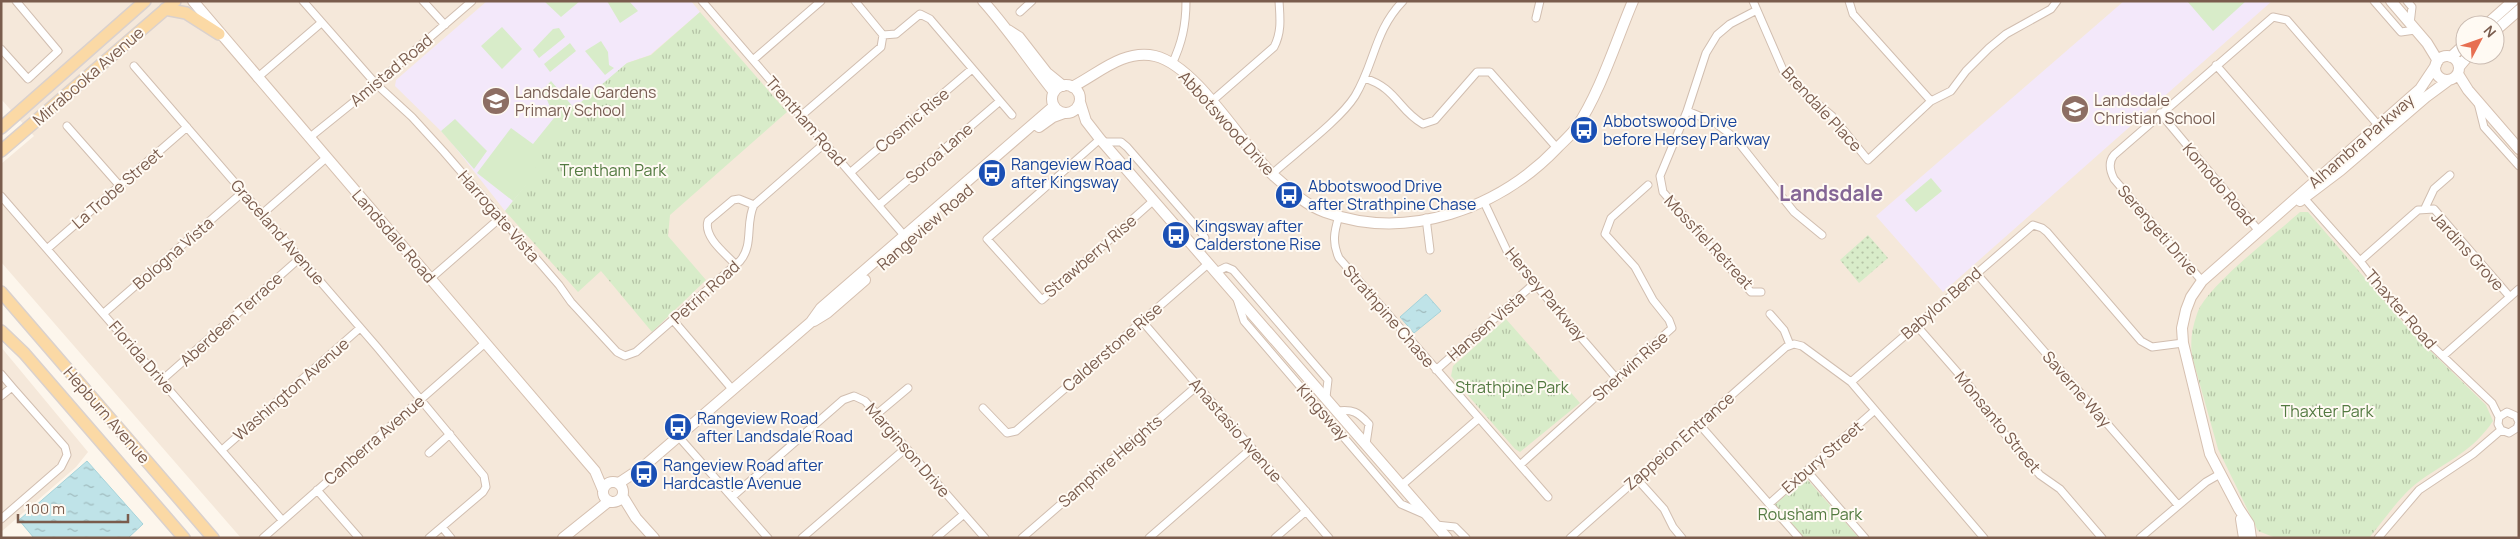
<svg xmlns="http://www.w3.org/2000/svg" width="2520" height="539" font-family="Manrope,sans-serif">
  <defs>
    <pattern id="park-tufts" width="24" height="20" patternUnits="userSpaceOnUse" patternTransform="scale(1.25)"><rect width="24" height="20" fill="#d8ecc9"/><path d="M3 7l-1-3M5 7V3M7 7l1-3M15 17l-1-3M17 17v-4M19 17l1-3" fill="none" stroke="#b4c2a5"/></pattern>
    <pattern id="garden-dots" width="8" height="8" patternUnits="userSpaceOnUse" patternTransform="scale(1.25)"><rect width="8" height="8" fill="#d8ecc9"/><path d="M2 2h.1M6 6h.1" fill="none" stroke="#b4c2a5" stroke-width="1.8" stroke-linecap="round"/></pattern>
    <pattern id="water-ripples" width="26" height="14" patternUnits="userSpaceOnUse" patternTransform="scale(1.25)"><rect width="26" height="14" fill="#bfe3e8"/><path d="M2 4q2-2 4 0t4 0M15 11q2-2 4 0t4 0" fill="none" stroke="#a0bbbe"/></pattern>
  </defs>
  <rect width="100%" height="100%" fill="#fdf6ec"/>
  <path fill="#f5e8da" fill-rule="evenodd" d="M1,1H2519V538H241L1,262V164L34,136L1,99ZM2465,25H2495V55H2465Z
    M1,347L88,452L76,467L1,532Z"/>
  <path fill="#f3e8fa" d="M487,1H691L700,12L650,55L627,63L505,211L447,137L395,86L396,80Z
    M2124,1H2272L1943,292L1876,216Z"/>
  <path fill="#d8ecc9" d="M544,1H580L561,17Z
    M607,1H629L638,11L620,23Z
    M2187,1H2246L2213,31Z
    M502,27L522,49L502,69L481,46Z
    M559,28L565,37L539,58L533,50L553,29Z
    M601,41L608,52L609,65L614,68L605,75L585,51Z
    M570,43L576,51L550,72L544,64Z
    M627,63L513,201L477,173L511,128L533,144L558,113L550,107L543,90L551,81L574,108Z
    M455,119L487,151L474,169L441,131Z
    M1931,178L1942,191L1916,212L1905,200Z"/>
  <path fill="url(#park-tufts)" d="M700,12L787,112L670,215L668,236L706,280L652,332L601,271L578,292L505,211L538,169L529,162L563,119L627,63L651,55Z
    M2300,212H2308L2413,334L2486,405L2493,421C2473,451 2449,460 2421,480C2401,494 2385,519 2369,538H2276L2258,531L2218,449L2192,356C2190,341 2192,328 2197,314C2206,286 2276,234 2300,212Z
    M1506,319L1580,403L1520,452L1515,449L1451,376L1453,366Z
    M1806,478L1859,538H1802L1774,505Z"/>
  <path fill="url(#garden-dots)" d="M1868,235L1888,258L1859,283L1840,260Z"/>
  <path fill="url(#water-ripples)" stroke="#a5d3da" d="M1426,294L1441,311L1414,333L1400,317Z
    M87,461L143,524L128,538H34L19,520Z"/>
  <g fill="none" stroke-linecap="round" stroke-linejoin="round">
    <defs>
      <path id="street" d="M303,1L376,84L412,117L444,152L559,285L571,302L617,352L625,356L636,352L740,261C754,245 745,223 754,205L825,143
        M423,1L445,25
        M702,1L909,241
        M1753,1L1783,70L1800,89L1832,116L1868,160L1931,101L1951,91L1966,71L1989,48L2006,34L2051,9L2057,1
        M1849,1L1853,14L1931,101
        M2374,1L2401,32L2415,30
        M2407,1L2412,7L2410,24
        M1757,10L1730,24L1717,35L1706,53L1687,111L1660,176L1663,192L1751,292H1761
        M1020,12L1032,1
        M1536,18L1540,1
        M883,35L896,34L920,14L930,19L1012,115
        M1,49L28,79L58,51L16,1
        M753,60L821,1
        M1172,64C1182,43 1186,25 1186,1
        M2216,65L2316,180
        M134,66L377,347L484,476L486,487L483,492L429,538
        M257,78L321,23
        M1364,78C1397,88 1398,110 1423,124L1435,120L1477,72H1490L1557,148
        M1212,101L1274,47C1282,32 1280,17 1279,1
        M2478,103L2484,127L2519,166
        M1687,111L1714,122L1735,138L1794,212L1822,235
        M2160,113L2259,231
        M802,115L881,47L883,35L855,1
        M67,126L119,185
        M309,138L376,84L472,1
        M1100,139L987,239L1042,300L1154,200
        M1104,142H1121L1127,147L1201,232L1205,238L1200,253
        M851,172L972,69
        M1272,174C1295,153 1340,120 1355,96C1375,63 1374,31 1403,1
        M1,196L282,520
        M2304,198L2360,261L2389,299L2429,343L2492,403L2499,417
        M1484,202L1508,253L1617,379
        M879,205L1000,101
        M2425,208L2434,189L2450,175
        M262,214L326,158
        M1339,216C1334,232 1332,243 1339,258L1548,497
        M1426,218L1430,250
        M47,249L187,127
        M2360,261L2418,210L2434,209L2510,297
        M736,265C726,254 703,237 708,221L733,200L739,199L754,205
        M1216,272L1226,267L1233,270L1328,380L1326,397
        M1976,273L2178,505
        M430,279L500,218
        M2202,281L2114,179C2110,171 2108,162 2114,155L2273,17L2287,20L2378,125
        M1237,299L1244,321L1401,504L1424,514
        M104,313L243,192
        M1770,314L1784,330L1790,345
        M673,320L732,389
        M1142,321L1329,538
        M1916,325L1972,389L1985,411L2040,475L2060,489L2102,538
        M2443,356L2519,289
        M1436,370L1536,282
        M1,374L12,387L1,396
        M162,380L300,258
        M983,408L1007,433L1016,431L1209,263
        M1337,411C1353,409 1358,412 1369,424L1366,444
        M877,414L908,388
        M2519,422L2516,416L2507,412L2499,417L2498,424L2501,430L2509,433L2517,428L2519,422
        M1699,424L1799,538
        M678,436L768,538
        M222,450L360,328
        M429,453L450,434
        M1520,465L1672,328L1669,320L1653,300L1635,267L1605,234L1611,218L1648,185
        M1807,471L1865,538
        M1637,479L1664,509L1673,527L1682,538
        M1402,485L1478,419
        M317,490L359,538
        M732,497L843,400L854,396L865,401L985,538
        M1769,504L1875,410
        M1,519L61,467L67,455L65,447L12,387
        M1436,525L1455,527L1466,538
        M442,527L451,538
        M263,538L485,343
        M802,538L906,448
        M936,538L964,514
        M1022,538L1198,385
        M1149,538L1252,448
        M1275,538L1306,511
        M1570,538L1786,347L1794,344L1802,346L1851,382
        M1984,538L1851,382L2033,225L2042,228L2047,232L2141,341L2152,347L2183,343
        M2140,538L2206,482L2220,474
        M2378,538L2419,490L2473,454L2501,430"/>
      <path id="secondary" d="M193,1L595,471L603,490
        M983,1C1009,30 1030,62 1054,92
        M2391,1L2427,43L2438,61
        M2486,25L2513,1
        M1008,30L1019,37L1047,73L1063,86
        M2495,31L2519,10
        M2435 68a12 12 0 1 1 24 0a12 12 0 1 1-24 0Z
        M2451,57L2465,44
        M2459,67L2469,55
        M2458,74L2468,90L2519,149
        M1052 99a14 14 0 1 1 28 0a14 14 0 1 1-28 0Z
        M1072,87C1098,74 1123,49 1155,56C1197,66 1242,145 1273,175C1289,189 1305,205 1325,212C1407,242 1499,209 1558,147C1564,141 1571,135 1576,128C1600,93 1616,41 1633,1
        M1080,102L1086,121L1100,139L1447,538
        M1039,127L1053,117L1064,113
        M2300,201L2341,170L2426,97L2449,80
        M814,321L827,313L865,280
        M603 492a10 10 0 1 1 20 0a10 10 0 1 1-20 0Z
        M619,483L643,467L811,322L821,308L1054,106
        M623,497L636,518L654,538
        M2241,519L2244,538
        M563,538L609,501
        M2251,538L2249,524L2239,509L2210,454L2183,343L2182,328L2186,310L2191,297L2202,281L2420,89L2436,65"/>
      <path id="primary" d="M165,9L186,13L219,34
        M1,128L145,1
        M1,151L175,1
        M1,292L213,538
        M1,331L24,353L184,538"/>
    </defs>
    <use href="#street" stroke="#d1beb0" stroke-width="9"/>
    <use href="#secondary" stroke="#d6c0b0" stroke-width="12"/>
    <use href="#primary" stroke="#dad1cd" stroke-width="14"/>
    <use href="#street" stroke="#fff" stroke-width="7"/>
    <use href="#secondary" stroke="#fff" stroke-width="10"/>
    <use href="#primary" stroke="#fbd9a5" stroke-width="11"/>
  </g>
  <defs>
    <symbol id="school-disc" viewBox="-11 -11 22 22"><circle r="9.5" fill="#8d6e63" stroke="#fffaf3"/><path d="M0-5L7-2L0 1L-7-2ZM-4 1L0 2.5L4 1V4Q0 6-4 4Z" fill="#fff"/></symbol>
    <symbol id="bus-disc" viewBox="-11 -11 22 22"><circle r="9.5" fill="#1a4fb4" stroke="#fffaf3"/><path d="M-5-6H5V4H4V6H2V4H-2V6H-4V4H-5ZM-3.5-4V0h7V-4ZM-3.5 1.2v1.5H-2V1.2ZM2 1.2v1.5H3.5V1.2Z" fill="#fff"/></symbol>
  </defs>
  <g fill-rule="evenodd">
    <use href="#school-disc" x="480" y="85" width="32" height="32"/>
    <use href="#school-disc" x="2059" y="93" width="32" height="32"/>
    <use href="#bus-disc" x="1568" y="114" width="32" height="32"/>
    <use href="#bus-disc" x="976" y="157" width="32" height="32"/>
    <use href="#bus-disc" x="1273" y="179" width="32" height="32"/>
    <use href="#bus-disc" x="1160" y="219" width="32" height="32"/>
    <use href="#bus-disc" x="662" y="411" width="32" height="32"/>
    <use href="#bus-disc" x="628" y="458" width="32" height="32"/>
  </g>
  <g text-anchor="middle" stroke-width="4" stroke-linejoin="round" paint-order="stroke">
    <g font-size="16" fill="#7a5c4d" stroke="#fffaf3">
      <text transform="translate(391 70) rotate(-40)" y="6">Amistad Road</text>
      <text transform="translate(88 76) rotate(-41)" y="6">Mirrabooka Avenue</text>
      <text transform="translate(1822 109) rotate(47)" y="6">Brendale Place</text>
      <text transform="translate(912 120) rotate(-40)" y="6">Cosmic Rise</text>
      <text transform="translate(806 121) rotate(49)" y="6">Trentham Road</text>
      <text transform="translate(1227 123) rotate(48)" y="6">Abbotswood Drive</text>
      <text transform="translate(2361 141) rotate(-41)" y="6">Alhambra Parkway</text>
      <text transform="translate(939 153) rotate(-41)" y="6">Soroa Lane</text>
      <text transform="translate(2219 184) rotate(50)" y="6">Komodo Road</text>
      <text transform="translate(117 188) rotate(-41)" y="6">La Trobe Street</text>
      <text transform="translate(499 216) rotate(49)" y="6">Harrogate Vista</text>
      <text transform="translate(925 227) rotate(-41)" y="6">Rangeview Road</text>
      <text transform="translate(2158 230) rotate(49)" y="6">Serengeti Drive</text>
      <text transform="translate(278 232) rotate(49)" y="6">Graceland Avenue</text>
      <text transform="translate(394 236) rotate(49)" y="6">Landsdale Road</text>
      <text transform="translate(1709 242) rotate(47)" y="6">Mossfiel Retreat</text>
      <text transform="translate(2468 251) rotate(48)" y="6">Jardins Grove</text>
      <text transform="translate(173 253) rotate(-41)" y="6">Bologna Vista</text>
      <text transform="translate(1090 256) rotate(-41)" y="6">Strawberry Rise</text>
      <text transform="translate(705 292) rotate(-42)" y="6">Petrin Road</text>
      <text transform="translate(1546 294) rotate(50)" y="6">Hersey Parkway</text>
      <text transform="translate(1941 303) rotate(-41)" y="6">Babylon Bend</text>
      <text transform="translate(2401 309) rotate(49)" y="6">Thaxter Road</text>
      <text transform="translate(1389 316) rotate(49)" y="6">Strathpine Chase</text>
      <text transform="translate(231 319) rotate(-42)" y="6">Aberdeen Terrace</text>
      <text transform="translate(1486 326) rotate(-41)" y="6">Hansen Vista</text>
      <text transform="translate(1112 347) rotate(-41)" y="6">Calderstone Rise</text>
      <text transform="translate(142 357) rotate(49)" y="6">Florida Drive</text>
      <text transform="translate(1630 366) rotate(-42)" y="6">Sherwin Rise</text>
      <text transform="translate(291 389) rotate(-41)" y="6">Washington Avenue</text>
      <text transform="translate(2077 389) rotate(49)" y="6">Saverne Way</text>
      <text transform="translate(1323 412) rotate(49)" y="6">Kingsway</text>
      <text transform="translate(107 415) rotate(49)" y="6">Hepburn Avenue</text>
      <text transform="translate(1998 422) rotate(51)" y="6">Monsanto Street</text>
      <text transform="translate(1236 430) rotate(49)" y="6">Anastasio Avenue</text>
      <text transform="translate(374 440) rotate(-41)" y="6">Canberra Avenue</text>
      <text transform="translate(1679 441) rotate(-41)" y="6">Zappeion Entrance</text>
      <text transform="translate(908 450) rotate(49)" y="6">Marginson Drive</text>
      <text transform="translate(1822 457) rotate(-41)" y="6">Exbury Street</text>
      <text transform="translate(1110 461) rotate(-41)" y="6">Samphire Heights</text>
    </g>
    <g font-size="16" fill="#785e54" stroke="#fffaf3" text-anchor="start">
      <text x="515" y="98">Landsdale Gardens<tspan x="515" dy="18">Primary School</tspan></text>
      <text x="2094" y="106">Landsdale<tspan x="2094" dy="18">Christian School</tspan></text>
    </g>
    <g font-size="16" fill="#164399" stroke="#fffaf3" text-anchor="start">
      <text x="1603" y="127">Abbotswood Drive<tspan x="1603" dy="18">before Hersey Parkway</tspan></text>
      <text x="1011" y="170">Rangeview Road<tspan x="1011" dy="18">after Kingsway</tspan></text>
      <text x="1308" y="192">Abbotswood Drive<tspan x="1308" dy="18">after Strathpine Chase</tspan></text>
      <text x="1195" y="232">Kingsway after<tspan x="1195" dy="18">Calderstone Rise</tspan></text>
      <text x="697" y="424">Rangeview Road<tspan x="697" dy="18">after Landsdale Road</tspan></text>
      <text x="663" y="471">Rangeview Road after<tspan x="663" dy="18">Hardcastle Avenue</tspan></text>
    </g>
    <g font-size="16" fill="#537a41" stroke="#fffaf3">
      <text x="613" y="176">Trentham Park</text>
      <text x="1512" y="393">Strathpine Park</text>
      <text x="2327" y="417">Thaxter Park</text>
      <text x="1810" y="520">Rousham Park</text>
    </g>
    <g font-size="21" font-weight="bold" fill="#846695" stroke="#fffaf3">
      <text x="1831" y="201">Landsdale</text>
    </g>
  </g>
  <rect width="2520" height="539" fill="none" stroke="#7a5c4d" stroke-width="5"/>
  <g transform="translate(2480 40) rotate(49)"><circle r="24" fill="#fffaf3" stroke="#cabbb1"/>
  <path d="M0-4L9 19L0 12L-9 19Z" fill="#e76f51"/>
  <text y="-8" font-size="14" font-weight="bold" text-anchor="middle" fill="#7a5c4d">N</text>
  </g>
  <path d="M18 514v8h110v-8" fill="none" stroke="#7a5c4d" stroke-width="2.5"/>
  <text x="25" y="514" font-size="15" fill="#7a5c4d" stroke="#fffaf3" stroke-width="4" paint-order="stroke">100 m</text>
</svg>
